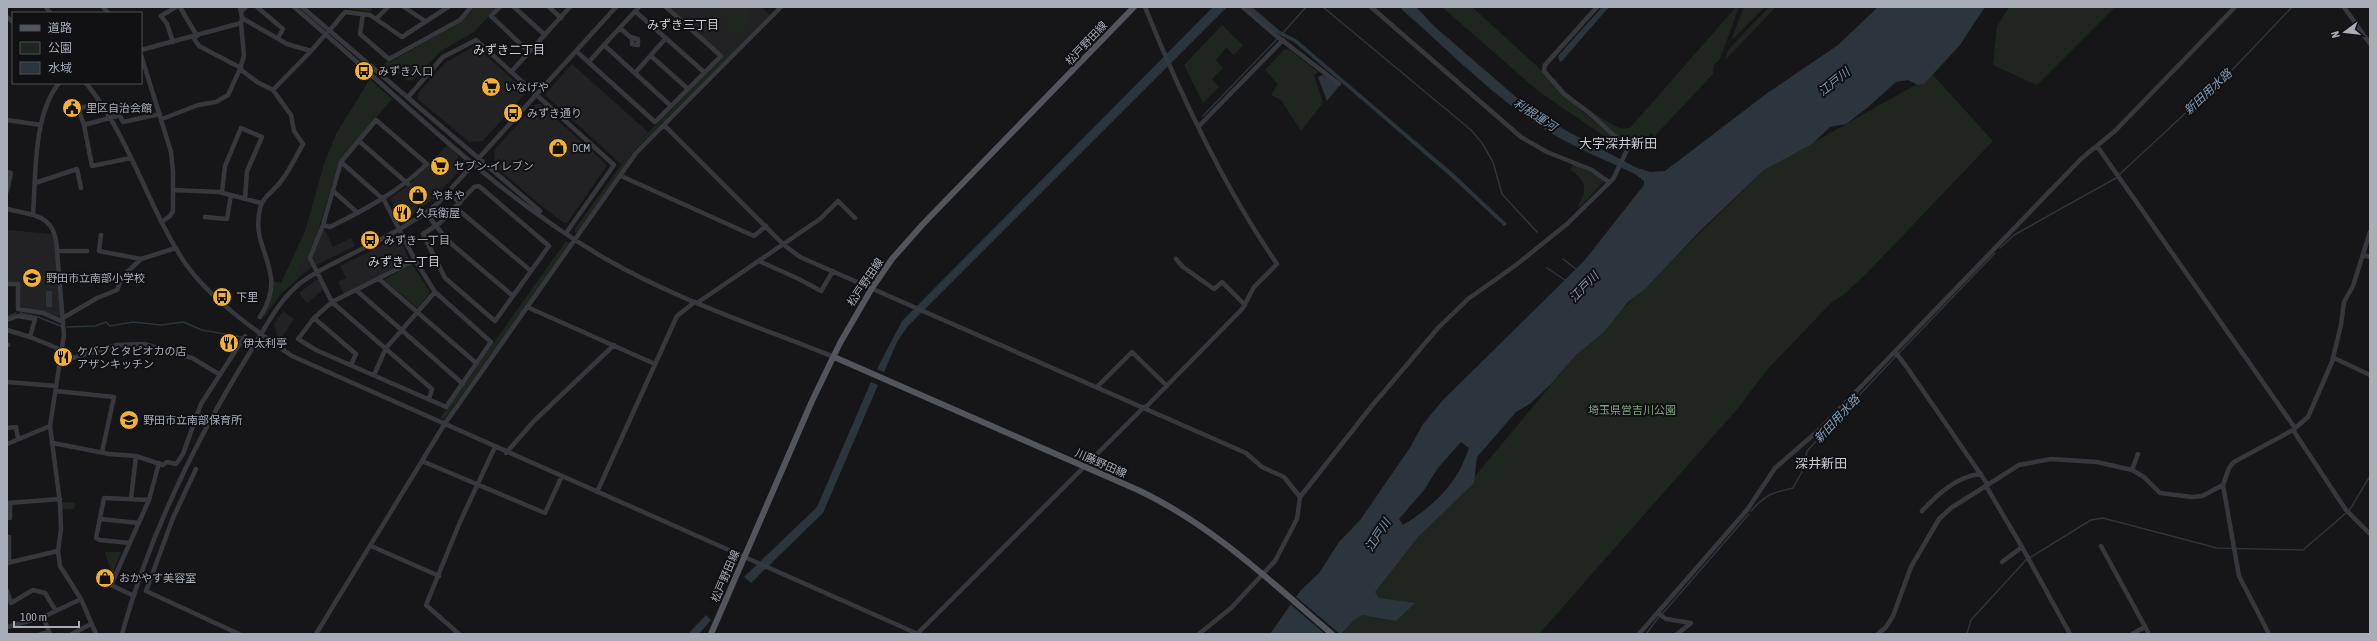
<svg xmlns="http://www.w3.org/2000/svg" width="2377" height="641" font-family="'Asap Condensed','Noto Sans JP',sans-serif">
  <rect width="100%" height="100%" fill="#161618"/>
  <path fill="#222225" d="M668,7H761L770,15L739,46L736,43L723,56Z
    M473,47H477L525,91V94L483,141L469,142L418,99V93L445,63Z
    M572,64L648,132L621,164L546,96V93Z
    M536,104H540L606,164V167L567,223H564L539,204L495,166L494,150Z
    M447,145L458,155L459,171L433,199L409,218L403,221H400L390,198L409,185Z
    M324,228L333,247L351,238L355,246L316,265L313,257Z
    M7,230L54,234L61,320L20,308L19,283H7Z
    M397,238L400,239L410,261L344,294L338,282L346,278L340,266Z
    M308,258L312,267L303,274L299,265Z
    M316,280H319L324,289L307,303L299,293Z
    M283,311L294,319L279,341L274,324Z"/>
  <path fill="#1e261f" d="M339,7H372L371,12Z
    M475,7H497L474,32L441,51L413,80L407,81L392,67L381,68L388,60L390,62L461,22Z
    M711,7H753L748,13L752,17L745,28L748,30L742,36L737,35L726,25L729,23Z
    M1442,7H1472L1538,67L1564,96L1622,145L1601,134L1538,91Z
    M1736,7H1739L1720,59L1714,65L1713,74L1653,138L1654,135L1651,133L1643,143L1635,147L1626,144L1565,93L1554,80L1555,77C1557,90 1607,124 1620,128C1623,129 1627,128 1630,128Z
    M1744,7H1765L1733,39L1732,38Z
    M1769,7H1776L1725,60L1728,50Z
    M2009,7H2115L2037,85L1993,65L1997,26Z
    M1222,25L1243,45L1234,55L1226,48L1216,60L1223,68L1212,79L1219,87L1203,103L1184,65Z
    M736,43L739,46L634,151L578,233L575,232V229L634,147Z
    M1284,50H1290L1318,72L1314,75L1323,103L1301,131L1281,100L1271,95L1278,84L1265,70Z
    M1933,75L1993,141L1866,274L1842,296L1832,302L1766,371L1739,407L1539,634H1341L1419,536L1456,499L1576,355L1764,170Z
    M370,79L392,99L339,161L315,241L308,258L299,265L303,274L280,295L265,316H262L273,288V281L281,283L305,231L324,164L336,134Z
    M1573,164L1603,178L1604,181L1580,207L1578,205C1589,190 1585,179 1570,170Z
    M566,241L570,244L444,420L440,418Z
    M412,264L430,292L418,308L384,280Z
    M61,502L75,503L74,509H61Z
    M105,552H121L112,575Z"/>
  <path fill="#2c353c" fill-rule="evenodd" d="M1213,7H1227L907,327L897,342L884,372L877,369L902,321Z
    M1246,7H1252L1280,31L1296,39L1454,174L1507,224L1504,226L1451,177L1370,107L1294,42L1274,32Z
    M1399,7H1416L1434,26L1524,104L1565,130L1637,168L1651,172L1665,171L1766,94L1838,45L1878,7H1985L1960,45L1924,84L1918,85L1908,80L1896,82L1867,108L1846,124L1830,127L1812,144L1764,170L1700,231L1645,289L1628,302L1604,332L1576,355L1552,383L1531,403L1516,412L1477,457L1474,483L1419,536L1375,592L1379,598L1415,603L1396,621L1362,615L1353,621L1341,634H1270L1301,590L1319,573L1339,542L1361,519L1411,446L1423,424L1443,400L1584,261L1644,185V181L1635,174C1603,159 1568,145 1538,125C1487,91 1445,47 1399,7ZM1461,442L1469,448C1458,483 1434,506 1403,525L1399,519L1424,490L1438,468Z
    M1602,7H1609L1562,61L1560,62L1558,56Z
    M1323,75L1339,86L1327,101L1318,77Z
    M46,291H52V307H46Z
    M871,382L878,385L823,513L751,583L744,577L817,507Z
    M706,615L711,620L699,634H688Z"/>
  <path fill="#161618" d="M1295,596L1340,634H1325L1290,604Z"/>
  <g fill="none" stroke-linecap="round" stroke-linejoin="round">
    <path stroke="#2c353c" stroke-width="1.5" d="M1323,7L1471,130L1482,143L1493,162L1502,194L1537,232
      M1282,34L1306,7
      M1203,116L1278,38
      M2120,174L2235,67L2292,7
      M2000,248L2014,235L2116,178
      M1563,259L1577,270
      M1547,268L1565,280
      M20,313L38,317L61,326
      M7,317L16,313
      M67,327L95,326L106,322L110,326L133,322L161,325L183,322L202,330L242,337
      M1899,353L1995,253
      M1751,511C1766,494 1772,493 1793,488L1804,468L1807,451L1896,356
      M2349,511L2370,476
      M1663,613L1749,514
      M1646,634L1659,617
      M1967,634L1971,620L2026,560L2091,520L2103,518L2217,548L2303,550L2346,513"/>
    <path stroke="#37383d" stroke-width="4.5" d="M46,7L50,13
      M103,7L108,13
      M180,7L197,36
      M257,7L283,29L278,38
      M294,7C395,92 490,192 606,259C677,300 757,326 834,357
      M302,7L540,211
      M404,7L425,21
      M500,7L491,16L529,52
      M514,7L545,35
      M549,7L561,18
      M639,7L604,45L671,106
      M1145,7C1180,94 1223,186 1277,264L1254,287L1243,308L1145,408
      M1243,7L1274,34L1339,84
      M1371,7L1521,137L1547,152L1592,170L1609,182
      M2344,7L2370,44
      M635,11L704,72
      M241,12L246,7
      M363,14L360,34L389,59L460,20L471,7
      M7,17L13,22
      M242,18L287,44L311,51L326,34
      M376,19L388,7
      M620,28L630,37L638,39V45L632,44V38
      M329,31L345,12L370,15L402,37L448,7
      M193,37L199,46L241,68
      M173,42L167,24L161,16L176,7
      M141,50L241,23L242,18L240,7
      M576,51L655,122L721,56L666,7
      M141,55L171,152L173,171V211L170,216L163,221
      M651,56L688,89
      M589,62L604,45
      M240,69L257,82L273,90L291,115L294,131L303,144C296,156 290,170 281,181C276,189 264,196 261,205C247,250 291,269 260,317
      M511,72L570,7
      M635,73L666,38
      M86,83C130,137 147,206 185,263C210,299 256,331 292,356L918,634
      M273,90L311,51
      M408,97L443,57L476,40L614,165L566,233
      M162,119L198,105L216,102L228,95L240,69L244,56L241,23
      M7,120L41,125
      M84,125L79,111L81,108L100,102
      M664,125L783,244L800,257L1246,453L1262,467L1284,477L1300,497
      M1199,126L1283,40
      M359,141L408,184
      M2097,146L2295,428
      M131,158L92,166L84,125L117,116H120L123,122L160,114
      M341,162L384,200L415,260L435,292L491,342L446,407L316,350L298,339L314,318L332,302L415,260
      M7,172L11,173L7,191
      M621,176L754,236L766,226
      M35,183L77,169L81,188
      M479,186L549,246L495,321L445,278L423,234L440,223L474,187Z
      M173,190L219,192L261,203
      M333,191L358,213
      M222,192L225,166L241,128L262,137L247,171L245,199
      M448,192L460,203
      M455,207L531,271
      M7,209C37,216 56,215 57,251H87
      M426,213L447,240L513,296
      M33,214C36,175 33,115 59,83
      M205,217L227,219L231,195
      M323,225L330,227C366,209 398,192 427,164L376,120L341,162L323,225L310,258L332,302L432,389L429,399
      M101,235L99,251L141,259L176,248
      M57,251L64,335L50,426L60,503L61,529L58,551L60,566L81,599L96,634
      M2363,255L2370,257
      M1176,259L1183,267L1214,289L1222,282L1245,305
      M759,261L799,279L821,291L833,271
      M379,279L476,363
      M7,284H18V309L43,313L63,322
      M356,290L463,384
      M697,303L820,219L838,201L855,218
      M527,307L655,364
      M63,318L97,298L117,290L122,277L141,259
      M314,318L356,354L351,365
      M7,320L18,316L35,319L30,337
      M7,330L30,337L62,350
      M7,345H8
      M1895,352L1906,366L1988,485
      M2334,358L2370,375
      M59,362L117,345L144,344L192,358L219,374
      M374,375L386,348L435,292
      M7,382L56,386
      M1097,387L1132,352L1167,386
      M56,391L114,397L102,452
      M7,428L16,427L18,438
      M2293,430L2346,510L2370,534
      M53,443L109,454L136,456L163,465L167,462L176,464L183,454L201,404L245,336
      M7,444L50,426
      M506,453L534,421L614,345
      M422,461L545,513L562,476
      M196,469L173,518L146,591L239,634
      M2132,470L2138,454
      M2223,485L2239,576L2269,634
      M1986,486L2022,547L2070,634
      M597,492L677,316L695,302
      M131,499L136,456
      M7,503L60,499
      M1922,511C1938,494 1957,476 1981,474
      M7,517L10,518V503
      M100,519L139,523
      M130,543L100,540L96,538L104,498L149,500
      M371,546L439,576
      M2101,546L2149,634
      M2002,562L2022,547
      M7,563L58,551
      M9,563V537
      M7,591L11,603L33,590L45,593L56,611
      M134,596L111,585L149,500L159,463
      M1658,613L1666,619L1691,623L1677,634
      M43,617L50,634
      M7,627L43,617L81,599
      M41,634L49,632
      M72,634L91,624
      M122,634C150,532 196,439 252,349C266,327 277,303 298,285C311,274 327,267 342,259C375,242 409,227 438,203L616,7
      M316,634L444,425L636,153L781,7
      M459,634L426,605L460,522L495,447
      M917,634L1144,407
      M1199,634L1231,608L1275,561L1297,519L1300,497L1371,407L1438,328L1468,299L1516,265L1567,224L1613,179L1628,148L1588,112L1564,94L1544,71L1545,65L1597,7
      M1639,634L1747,510L1775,468L1820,429L2082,158L2115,131L2235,7
      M1878,634L1886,627L1893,616L1911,567L1939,519L1951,508L2019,465L2051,459L2097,462L2132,470L2144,477L2160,493L2192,497L2202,496L2223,485L2229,468L2234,462L2293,430L2308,417L2332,362L2341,325L2344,302L2353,286L2370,232
      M2132,634L2145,627"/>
    <path stroke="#53555c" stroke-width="6" d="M834,357L1138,490C1212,525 1270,581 1332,634
      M711,634L812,401L840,343L872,288L892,259L923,224L1134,7"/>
  </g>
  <defs>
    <symbol id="bus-disc" viewBox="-11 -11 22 22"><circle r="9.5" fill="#f2b134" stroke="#111113"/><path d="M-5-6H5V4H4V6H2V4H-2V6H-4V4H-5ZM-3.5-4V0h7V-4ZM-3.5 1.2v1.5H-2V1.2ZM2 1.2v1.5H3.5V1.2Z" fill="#111"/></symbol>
    <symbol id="supermarket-disc" viewBox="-11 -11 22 22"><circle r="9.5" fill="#f2b134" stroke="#111113"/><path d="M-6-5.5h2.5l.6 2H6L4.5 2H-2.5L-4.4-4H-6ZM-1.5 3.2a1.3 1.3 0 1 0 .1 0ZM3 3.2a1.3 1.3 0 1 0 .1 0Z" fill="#111"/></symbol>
    <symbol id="civic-disc" viewBox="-11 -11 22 22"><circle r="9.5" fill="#f2b134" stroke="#111113"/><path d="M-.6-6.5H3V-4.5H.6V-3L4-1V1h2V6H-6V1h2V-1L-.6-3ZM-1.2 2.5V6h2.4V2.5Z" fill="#111"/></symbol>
    <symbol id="shop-disc" viewBox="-11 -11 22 22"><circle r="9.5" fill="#f2b134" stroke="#111113"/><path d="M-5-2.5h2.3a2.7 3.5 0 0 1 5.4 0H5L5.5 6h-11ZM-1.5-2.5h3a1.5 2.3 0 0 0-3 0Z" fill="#111"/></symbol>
    <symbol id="restaurant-disc" viewBox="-11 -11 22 22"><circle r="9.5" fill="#f2b134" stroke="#111113"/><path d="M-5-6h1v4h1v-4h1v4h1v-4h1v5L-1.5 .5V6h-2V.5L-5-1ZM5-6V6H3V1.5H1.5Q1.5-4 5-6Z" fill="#111"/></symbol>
    <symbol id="school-disc" viewBox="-11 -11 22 22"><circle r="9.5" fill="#f2b134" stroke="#111113"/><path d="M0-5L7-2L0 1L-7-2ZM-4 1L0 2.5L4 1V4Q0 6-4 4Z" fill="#111"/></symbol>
  </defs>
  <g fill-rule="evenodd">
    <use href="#bus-disc" x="353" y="60" width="22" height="22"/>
    <use href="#supermarket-disc" x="480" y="76" width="22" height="22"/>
    <use href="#civic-disc" x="61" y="97" width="22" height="22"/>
    <use href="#bus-disc" x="502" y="102" width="22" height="22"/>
    <use href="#shop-disc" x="547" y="137" width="22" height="22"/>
    <use href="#supermarket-disc" x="429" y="155" width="22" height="22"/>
    <use href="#shop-disc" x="407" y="184" width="22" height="22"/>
    <use href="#restaurant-disc" x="391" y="202" width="22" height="22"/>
    <use href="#bus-disc" x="359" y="229" width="22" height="22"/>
    <use href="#school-disc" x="21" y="267" width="22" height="22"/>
    <use href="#bus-disc" x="211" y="286" width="22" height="22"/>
    <use href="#restaurant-disc" x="218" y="332" width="22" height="22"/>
    <use href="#restaurant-disc" x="52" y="346" width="22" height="22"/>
    <use href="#school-disc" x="118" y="409" width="22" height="22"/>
    <use href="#shop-disc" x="94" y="567" width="22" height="22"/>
  </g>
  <g text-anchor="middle" stroke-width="4" stroke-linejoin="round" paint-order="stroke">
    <g font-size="11" fill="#a8adb8" stroke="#111113">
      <text transform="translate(1086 43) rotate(-47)" y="4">松戸野田線</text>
      <text transform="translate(865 282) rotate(-56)" y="4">松戸野田線</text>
      <text transform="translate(1101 463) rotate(24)" y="4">川藤野田線</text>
      <text transform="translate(725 576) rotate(-67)" y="4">松戸野田線</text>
    </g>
    <g font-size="11" fill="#a8adb8" stroke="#111113" text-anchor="start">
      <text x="378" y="75">みずき入口</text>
      <text x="505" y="91">いなげや</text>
      <text x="86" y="112">里区自治会館</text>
      <text x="527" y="117">みずき通り</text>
      <text x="572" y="152">DCM</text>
      <text x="454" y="170">セブン-イレブン</text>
      <text x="432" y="199">やまや</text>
      <text x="416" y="217">久兵衛屋</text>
      <text x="384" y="244">みずき一丁目</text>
      <text x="46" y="282">野田市立南部小学校</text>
      <text x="236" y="301">下里</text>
      <text x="243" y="347">伊太利亭</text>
      <text x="77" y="355">ケバブとタピオカの店<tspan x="77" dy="13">アザンキッチン</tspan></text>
      <text x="143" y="424">野田市立南部保育所</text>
      <text x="119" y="582">おかやす美容室</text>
    </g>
    <g font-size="11" fill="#7fa381" stroke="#111113">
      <text x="1632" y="414">埼玉県営吉川公園</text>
    </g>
    <g font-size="12" fill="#c9ccd4" stroke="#111113">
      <text x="683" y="29">みずき三丁目</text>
      <text x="509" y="54">みずき二丁目</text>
      <text x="404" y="266">みずき一丁目</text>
    </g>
    <g font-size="12" font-style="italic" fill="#7f9bb3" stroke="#111113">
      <text transform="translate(1834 82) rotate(-39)" y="4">江戸川</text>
      <text transform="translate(2208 92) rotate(-43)" y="4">新田用水路</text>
      <text transform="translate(1535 115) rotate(33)" y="4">利根運河</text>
      <text transform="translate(1584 287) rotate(-46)" y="4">江戸川</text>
      <text transform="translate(1837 419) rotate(-47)" y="4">新田用水路</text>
      <text transform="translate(1378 535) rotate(-57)" y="4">江戸川</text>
    </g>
    <g font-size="13" fill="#c9ccd4" stroke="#111113">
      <text x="1618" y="148">大字深井新田</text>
      <text x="1821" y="468">深井新田</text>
    </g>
  </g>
  <rect width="2377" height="641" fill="none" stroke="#a8adb8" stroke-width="16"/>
  <rect x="12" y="12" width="130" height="72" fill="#111113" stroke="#4d4f55"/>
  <rect x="20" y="25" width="20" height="6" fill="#53555c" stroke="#4d4f55"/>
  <text x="48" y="32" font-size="12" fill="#a8adb8">道路</text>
  <rect x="20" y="42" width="20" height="12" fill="#1e261f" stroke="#4d4f55"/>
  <text x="48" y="52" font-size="12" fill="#a8adb8">公園</text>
  <rect x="20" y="62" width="20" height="12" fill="#2c353c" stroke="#4d4f55"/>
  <text x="48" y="72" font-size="12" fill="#a8adb8">水域</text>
  <g transform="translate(2345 32) rotate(255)" stroke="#111113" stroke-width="3" paint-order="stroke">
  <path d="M0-3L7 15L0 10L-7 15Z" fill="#a8adb8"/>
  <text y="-6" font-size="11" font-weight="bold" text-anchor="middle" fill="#a8adb8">N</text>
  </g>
  <path d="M14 621v6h65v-6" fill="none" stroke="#a8adb8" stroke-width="2"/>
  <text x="20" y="621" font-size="12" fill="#a8adb8" stroke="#111113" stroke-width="3" paint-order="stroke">100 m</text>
</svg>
